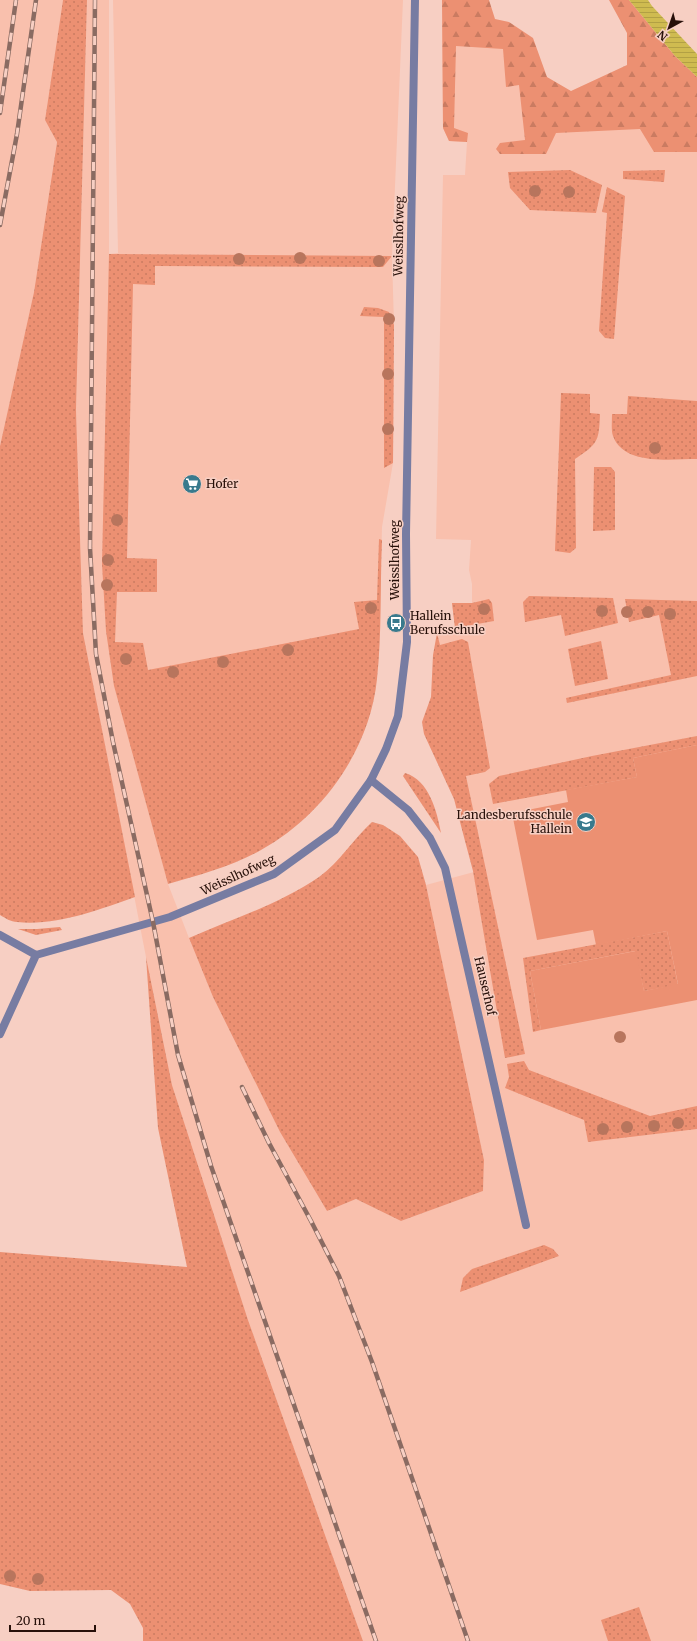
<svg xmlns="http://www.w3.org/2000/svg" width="697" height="1641" font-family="Merriweather,serif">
  <defs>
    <pattern id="grass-dots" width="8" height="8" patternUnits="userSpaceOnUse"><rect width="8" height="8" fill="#ec9072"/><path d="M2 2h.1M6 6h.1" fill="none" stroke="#ca7b61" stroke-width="1.8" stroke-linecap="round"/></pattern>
    <pattern id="forest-firs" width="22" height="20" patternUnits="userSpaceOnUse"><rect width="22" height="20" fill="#ec9072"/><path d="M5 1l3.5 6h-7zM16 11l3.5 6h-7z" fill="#ca7b61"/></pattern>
    <pattern id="water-rules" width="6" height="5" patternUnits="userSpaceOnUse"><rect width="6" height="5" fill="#cfbb50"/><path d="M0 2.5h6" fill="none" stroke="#b2a044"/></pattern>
  </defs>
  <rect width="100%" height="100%" fill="#f7cfc3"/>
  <path fill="#f9c0ad" d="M0,0H63L45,120L57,141L34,292L0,446Z
    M87,0H109V254L118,253L113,0H403L392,256L394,325L393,463L382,527L379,636L114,686L168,884L189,938L213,997L280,1132L327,1211L356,1199L401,1221L483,1191L484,1160L426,885L485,869L437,633L455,627L452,603H472V584L469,570L471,540L436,539L443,175H465L467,142L449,141L443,128L442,22L517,29L531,123L697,112V1641H363L248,1320L172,1085L146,957L83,633L76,410Z"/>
  <path fill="url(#grass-dots)" d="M63,0H87L76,410L83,633L135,897C98,910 57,926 17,922C11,922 5,918 0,915V446L34,292L57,142L45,120Z
    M570,170L602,185L596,213L530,210L510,188L508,172Z
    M665,170L664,182L623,179V171Z
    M607,187L625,196L614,339L605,338L599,331L607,213L602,212Z
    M109,254L392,256L383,267L155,266V285L133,284L127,558L157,559V592H117L115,642L143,643L148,670L359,629L354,602L377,600L379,539L382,540C380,585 382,633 377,679C370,749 323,816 261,850C233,866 199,875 168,884L114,686L106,631L102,564Z
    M364,307L378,308L389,312L394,325L393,463L384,468V317L360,316Z
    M561,393L590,394V413L600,414C599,441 598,444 575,459L576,548L570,553L555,551Z
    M628,396L697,401V459C671,459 624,466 613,436C611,430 612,421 612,414H627Z
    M594,467H611L615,472V530L593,531Z
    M529,596L613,598L618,623L565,636L561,615L525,622L523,602Z
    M489,599L492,603L494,621L455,628L452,603H472Z
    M625,599L697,601V676L567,703L566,698L671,675L659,615L629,622Z
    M437,633L440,645L462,639L468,642L490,768L485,772L466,776L525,1054L505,1058L473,871L465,841L454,799L424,734L422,722L431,697L433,655Z
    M601,641L608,679L575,686L568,649Z
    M697,736V745L633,758L637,777L493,804L489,784L499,776L592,756Z
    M405,773C429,780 437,811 441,833L403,776Z
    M372,822L383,825L400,836L418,857L426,885L484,1160L483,1191L401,1221L356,1199L327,1211L280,1132L213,997L189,938C232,919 280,904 319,877C340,862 353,839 372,822Z
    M60,927L62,930L36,935L18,929H37Z
    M667,931L678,985L644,991L635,951L530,971L541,1030L533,1032L523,958Z
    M146,957L172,1085L248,1320L363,1641H143V1628L130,1604L111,1590L30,1591L0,1584V1252L187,1267L158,1128Z
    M524,1061L529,1070L650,1116L697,1106V1129L588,1142L584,1120L505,1088L509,1077L507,1064Z
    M544,1245L553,1249L559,1256L460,1292L463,1278L472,1269Z
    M639,1607L651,1641H608L601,1620Z"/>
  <path fill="url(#forest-firs)" d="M442,0H489L495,19L509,22L533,38L547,77L571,91L627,65V33L609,0H629L675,56L697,77V152H654L640,129L556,133L546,154H500L496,149L500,143L525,140L519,85L506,87L503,49L456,46L454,128L468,133L467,142L449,141L443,128Z"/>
  <path fill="#ec9072" d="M697,745V1000L541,1030L530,971L636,951L644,991L678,984L667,931L596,945L593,930L537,940L512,813L568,802L566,790L637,777L633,758Z"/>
  <path fill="url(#water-rules)" d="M629,0H648L652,6L697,54V77L675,56Z"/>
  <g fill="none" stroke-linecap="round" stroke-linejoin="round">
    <path stroke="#777ca2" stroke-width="8" d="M371,780L408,810L430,838L445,868L526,1225"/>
    <path stroke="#777ca2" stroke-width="8" d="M0,935L36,955
      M0,1034L36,955L170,917L274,874L335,830L371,780L386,749L398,716L407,642L406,534L415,0"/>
    <defs>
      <path id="rail" d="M95,0L90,548L96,654L113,742L153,922L178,1055L211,1166L376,1641
        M0,113L16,0
        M0,225L17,134L36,0
        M242,1087L269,1143L311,1221L339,1276L372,1362L468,1641"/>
    </defs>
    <use href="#rail" stroke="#8a6b62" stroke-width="4.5"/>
    <use href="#rail" stroke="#f7cfc3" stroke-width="3" stroke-dasharray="9" stroke-linecap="butt"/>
  </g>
  <g fill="#b8755d">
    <circle cx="535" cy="191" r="6"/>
    <circle cx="569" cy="192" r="6"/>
    <circle cx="300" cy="258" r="6"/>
    <circle cx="239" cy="259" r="6"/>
    <circle cx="379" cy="261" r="6"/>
    <circle cx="389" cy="319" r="6"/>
    <circle cx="388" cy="374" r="6"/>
    <circle cx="388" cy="429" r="6"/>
    <circle cx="655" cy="448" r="6"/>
    <circle cx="117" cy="520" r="6"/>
    <circle cx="108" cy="560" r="6"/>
    <circle cx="107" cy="585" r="6"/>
    <circle cx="371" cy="608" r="6"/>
    <circle cx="484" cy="609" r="6"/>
    <circle cx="602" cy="611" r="6"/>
    <circle cx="627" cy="612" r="6"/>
    <circle cx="648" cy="612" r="6"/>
    <circle cx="670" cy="614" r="6"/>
    <circle cx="288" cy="650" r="6"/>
    <circle cx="126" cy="659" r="6"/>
    <circle cx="223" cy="662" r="6"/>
    <circle cx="173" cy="672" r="6"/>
    <circle cx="620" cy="1037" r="6"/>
    <circle cx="678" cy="1123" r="6"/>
    <circle cx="654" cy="1126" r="6"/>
    <circle cx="627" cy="1127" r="6"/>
    <circle cx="603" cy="1129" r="6"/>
    <circle cx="10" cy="1576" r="6"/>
    <circle cx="38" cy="1579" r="6"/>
  </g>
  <defs>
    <symbol id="supermarket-disc" viewBox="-11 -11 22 22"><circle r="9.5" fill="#397a8d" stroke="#f7cfc3"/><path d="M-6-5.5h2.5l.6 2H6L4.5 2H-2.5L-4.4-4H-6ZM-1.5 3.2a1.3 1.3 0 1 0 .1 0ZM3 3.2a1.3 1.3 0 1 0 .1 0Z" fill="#fff"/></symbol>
    <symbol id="bus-disc" viewBox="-11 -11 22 22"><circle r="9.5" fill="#397a8d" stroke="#f7cfc3"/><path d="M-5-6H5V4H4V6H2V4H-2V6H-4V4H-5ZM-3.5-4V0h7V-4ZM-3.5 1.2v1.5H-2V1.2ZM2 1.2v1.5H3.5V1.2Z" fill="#fff"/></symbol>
    <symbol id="school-disc" viewBox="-11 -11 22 22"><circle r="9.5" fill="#397a8d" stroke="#f7cfc3"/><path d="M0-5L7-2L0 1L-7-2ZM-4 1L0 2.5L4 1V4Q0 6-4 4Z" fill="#fff"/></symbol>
  </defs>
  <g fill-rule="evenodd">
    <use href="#supermarket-disc" x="181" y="473" width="22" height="22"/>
    <use href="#bus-disc" x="385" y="612" width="22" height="22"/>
    <use href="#school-disc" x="575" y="811" width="22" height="22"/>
  </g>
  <g text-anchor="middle" stroke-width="3" stroke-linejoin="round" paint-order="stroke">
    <g font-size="12" fill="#271009" stroke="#f7cfc3">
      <text transform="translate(399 236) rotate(-89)" y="4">Weisslhofweg</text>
      <text transform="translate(395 560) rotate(-90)" y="4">Weisslhofweg</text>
      <text transform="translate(238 875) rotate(-25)" y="4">Weisslhofweg</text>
      <text transform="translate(485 986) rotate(77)" y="4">Hauserhof</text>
    </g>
    <g font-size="12" fill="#271009" stroke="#f7cfc3" text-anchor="start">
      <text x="206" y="488">Hofer</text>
      <text x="410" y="620">Hallein<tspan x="410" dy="14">Berufsschule</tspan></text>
      <text x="572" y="819" text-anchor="end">Landesberufsschule<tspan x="572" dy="14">Hallein</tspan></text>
    </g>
  </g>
  <g transform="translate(669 28) rotate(220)" stroke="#f7cfc3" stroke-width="3" paint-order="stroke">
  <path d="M0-3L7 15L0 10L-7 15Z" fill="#271009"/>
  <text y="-6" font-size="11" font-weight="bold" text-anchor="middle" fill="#271009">N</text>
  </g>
  <path d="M10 1625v6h85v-6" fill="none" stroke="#271009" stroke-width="2"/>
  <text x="16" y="1625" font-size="12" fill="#271009" stroke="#f7cfc3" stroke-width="3" paint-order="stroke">20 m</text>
</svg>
